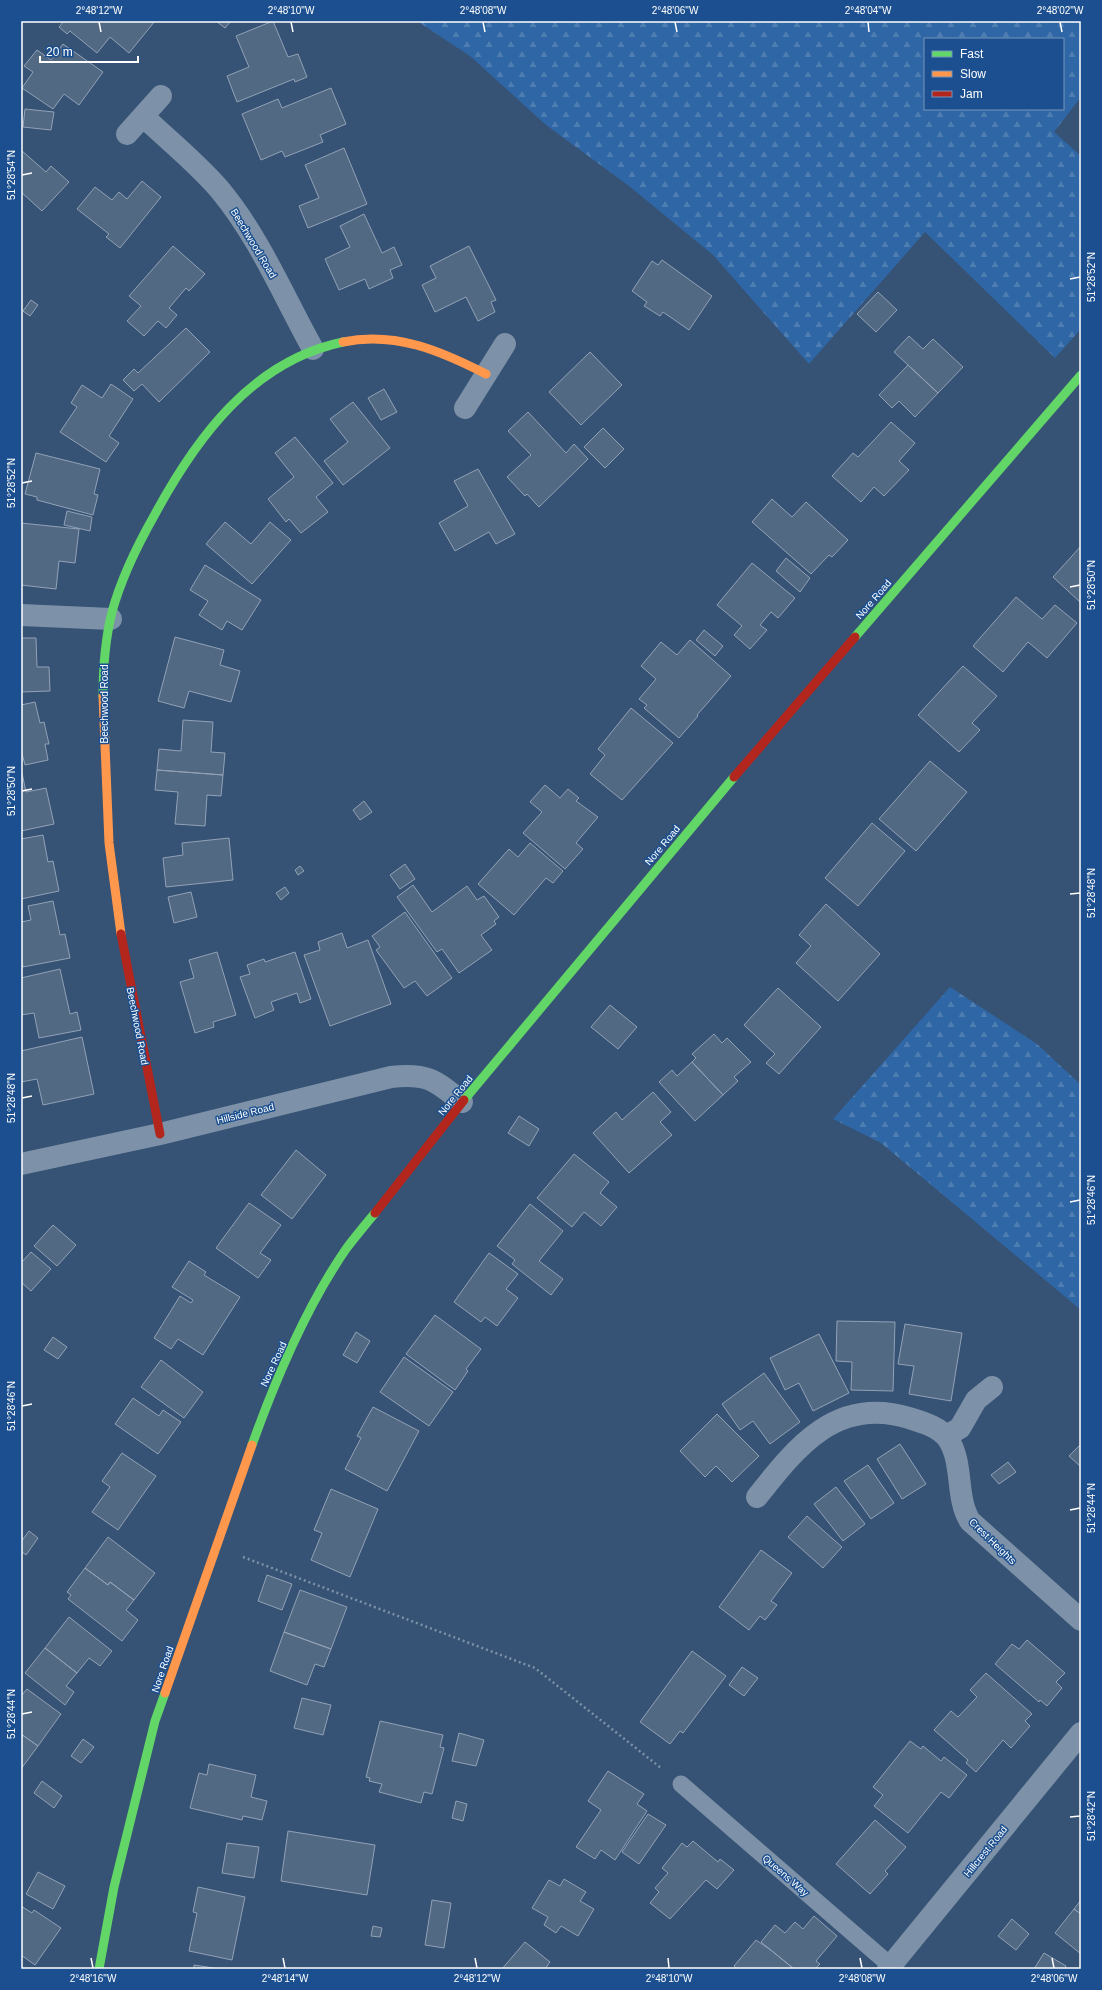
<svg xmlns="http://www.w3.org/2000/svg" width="1102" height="1990" font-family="Arial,sans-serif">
  <defs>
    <pattern id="forest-firs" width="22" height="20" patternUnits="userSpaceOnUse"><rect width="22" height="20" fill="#2f66a5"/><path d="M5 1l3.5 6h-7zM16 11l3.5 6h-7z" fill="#4e7db2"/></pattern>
  </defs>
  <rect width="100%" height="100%" fill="#365274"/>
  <path fill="url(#forest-firs)" fill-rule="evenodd" d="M417,21H1081V97L1054,132L1081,156V329L1055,358L925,232L809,364L713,255L629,186L546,125L470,56ZM925,39H1063V109H925Z
    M950,987L1037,1044L1081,1085V1310L881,1143L833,1119Z"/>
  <path fill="#526984" stroke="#92a2b6" d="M64,21H155L129,53L110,37L97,53L70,31L67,34L59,27Z
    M216,21H231L225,28Z
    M273,21L288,57L298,54L307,77L295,82L294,79L237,102L227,76L249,67L236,36Z
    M63,44L103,72L79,105L64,94L53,109L22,88L33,72L24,66L37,50L51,60Z
    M331,88L346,124L320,135L323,142L285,157L282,151L261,160L242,114L278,99L282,108Z
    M25,109L54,112L51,130L23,127Z
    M344,148L367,204L308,228L299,206L319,198L305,165Z
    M21,150L46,172L51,166L69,182L42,211L21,192Z
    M142,181L161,197L120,248L106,237L109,234L77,209L95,187L112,200L119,192L127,199Z
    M364,214L382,253L394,247L402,265L390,270L393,278L369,289L365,279L339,290L325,259L350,247L340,226Z
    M173,246L205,274L189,291L186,288L169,308L177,315L166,328L158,321L144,336L127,321L141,306L129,296Z
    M469,246L496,300L491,302L495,312L478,321L466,297L435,312L422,285L436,278L430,266Z
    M662,260L712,296L689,330L663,312L660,316L644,306L647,302L632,291L652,261L658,265Z
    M878,292L897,310L876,332L857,314Z
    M31,300L38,305L30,316L23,311Z
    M186,328L210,352L159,402L142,384L134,391L123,380L134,369L138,373Z
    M909,336L923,349L933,339L963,367L938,393L894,352Z
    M590,352L622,385L581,425L549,392Z
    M908,365L938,393L915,417L899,401L892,408L879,395Z
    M111,384L133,399L109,436L119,443L106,462L60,432L77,407L71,403L82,385L102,398Z
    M384,389L397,412L381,420L368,398Z
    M353,402L390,448L343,485L324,461L348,442L330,419Z
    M528,412L566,453L574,444L588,459L539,507L527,494L525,496L507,477L531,455L508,431Z
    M891,422L915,443L899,461L909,470L884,496L874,487L861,502L832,476L853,453L858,457Z
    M603,428L624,449L605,468L584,447Z
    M295,437L333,483L316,497L328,512L301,533L289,519L286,522L268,499L294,477L275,453Z
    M36,453L100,469L94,494L98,495L93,515L37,500V497L25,494Z
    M478,469L515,534L496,544L489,532L455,551L439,523L468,506L454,481Z
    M772,499L792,517L806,502L848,540L832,557L829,555L811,574L752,522Z
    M67,511L92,517L90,531L64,525Z
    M225,522L251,544L270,522L291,540L252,584L206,544Z
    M21,523L79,529L75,563L59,561L56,589L21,585Z
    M1081,546V603L1053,577Z
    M786,558L810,578L800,592L776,571Z
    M752,563L795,598L778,618L771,612L760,625L767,630L750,649L734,635L742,626L717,605Z
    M205,565L261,600L242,630L227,621L222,630L199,615L208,601L190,590Z
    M1016,597L1042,619L1055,605L1077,623L1047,658L1028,642L1003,672L973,646Z
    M704,630L723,646L715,656L696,640Z
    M175,637L224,650L220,665L240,671L231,702L189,691L184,708L158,701Z
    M21,638H36L37,667H49L50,691L21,692Z
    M690,640L731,676L697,715L698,716L679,738L644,708L647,705L639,699L656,679L641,666L661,642L677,655Z
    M963,666L997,696L972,723L980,730L959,752L918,715Z
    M35,702L40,723L44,722L49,744H45L48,760L25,765L21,750V705Z
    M631,708L673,743L622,800L590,774L605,755L598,749Z
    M183,720L213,722L211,752L225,753L223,775L157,770L159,749L181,751Z
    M930,761L967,792L916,851L879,819Z
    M157,770L223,775L221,796L207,795L205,826L175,824L178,792L155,790Z
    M21,773H22L26,792L46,788L54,824L21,831Z
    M545,785L560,798L568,789L579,798L576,801L598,817L576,843L583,849L565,869L523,833L542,812L530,802Z
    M364,801L372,812L360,820L353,810Z
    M872,823L905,851L858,906L825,878Z
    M43,835L48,862L53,861L59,891L21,899V839Z
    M229,838L233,880L166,887L163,858L183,855L182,843Z
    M530,843L563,871L553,883L546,878L514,915L478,884L509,849L518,857Z
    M405,864L415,879L400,889L390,875Z
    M300,866L304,871L298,875L295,870Z
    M413,885L432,912L467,886L477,900L484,896L499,917L494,921L496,924L481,935L492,950L459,973L442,949L437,952L397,897Z
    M285,887L289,893L281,900L276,893Z
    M191,892L197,917L174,923L168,897Z
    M53,901L60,935L65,934L70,958L23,967L21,956V922L31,920L28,906Z
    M826,904L880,954L838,1001L796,963L811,946L799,935Z
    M405,912L452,978L427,996L415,981L404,988L376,950L380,947L372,936Z
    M342,933L347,948L368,940L391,1004L330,1026L304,955L320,950L318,942Z
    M217,952L236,1015L213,1022L214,1027L195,1033L180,982L194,978L189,960Z
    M295,952L311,999L300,1003L297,993L271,1002L274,1010L255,1018L240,977L250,974L247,965L264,959L265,962Z
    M60,969L70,1014L77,1012L81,1030L39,1038L34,1013L21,1015V978Z
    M778,988L821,1027L779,1074L766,1063L775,1054L744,1025Z
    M610,1005L637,1027L618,1049L591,1027Z
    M714,1034L722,1043L727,1038L751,1062L734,1077L738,1081L723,1095L692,1062L696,1058L692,1054Z
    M82,1037L94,1094L43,1105L37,1079L21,1082V1051Z
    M692,1062L723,1095L695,1121L659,1082L672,1070L677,1076Z
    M653,1092L671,1112L660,1122L672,1135L629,1173L593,1133L616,1112L622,1120Z
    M519,1116L539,1129L529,1146L508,1133Z
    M296,1150L326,1175L292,1219L261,1195Z
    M574,1154L609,1182L600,1193L617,1207L601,1226L584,1212L572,1227L537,1198Z
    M249,1203L281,1225L260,1253L271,1260L258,1278L216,1248Z
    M530,1204L563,1231L539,1261L563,1279L551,1295L512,1264L515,1260L497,1246Z
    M53,1225L76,1245L57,1266L34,1246Z
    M31,1252L51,1269L31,1291L21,1282V1263Z
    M489,1253L518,1274L506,1289L518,1298L497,1326L485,1317L481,1322L454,1302Z
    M189,1261L206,1272L204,1275L240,1297L203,1355L178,1339L171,1349L154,1338L180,1296L191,1303L193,1300L172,1287Z
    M435,1315L481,1349L466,1369L468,1371L455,1390L406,1354Z
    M837,1321L895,1322L893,1391L851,1390L852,1362L836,1361Z
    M905,1324L962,1333L951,1401L909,1394L914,1366L898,1364Z
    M356,1332L370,1341L357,1363L343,1355Z
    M819,1334L849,1393L813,1411L799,1383L785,1390L770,1358Z
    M53,1337L67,1347L58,1359L44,1350Z
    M404,1357L453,1392L429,1426L380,1392Z
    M161,1360L203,1392L184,1418L141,1387Z
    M764,1373L800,1422L770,1444L753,1421L740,1430L722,1404Z
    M133,1398L159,1416L163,1410L181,1422L158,1454L115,1424Z
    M373,1407L419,1431L387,1491L345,1469L361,1438L357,1436Z
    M717,1414L759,1456L732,1482L716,1466L705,1477L680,1451Z
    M900,1444L926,1484L902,1499L877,1459Z
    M1079,1446L1081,1448V1467L1069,1456Z
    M122,1453L156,1476L118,1530L92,1512L110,1487L102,1481Z
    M1008,1462L1016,1472L999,1484L991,1475Z
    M868,1465L894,1503L871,1519L844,1481Z
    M836,1487L865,1524L843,1541L814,1504Z
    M331,1489L378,1509L350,1577L311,1560L322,1533L314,1530Z
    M807,1516L842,1547L823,1568L788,1537Z
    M29,1531L38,1538L26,1555L21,1551V1542Z
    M108,1537L155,1573L134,1600L110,1582L108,1585L85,1568Z
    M761,1550L792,1573L771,1601L777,1605L765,1620L760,1616L749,1630L719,1607Z
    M85,1568L108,1585L110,1582L134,1600L126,1610L138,1620L122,1641L68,1599L71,1595L67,1592Z
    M267,1575L292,1584L282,1610L258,1601Z
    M300,1590L347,1607L331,1649L284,1632Z
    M69,1617L112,1651L100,1666L89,1658L77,1673L45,1648Z
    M284,1632L331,1649L324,1667L315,1664L307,1685L270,1671Z
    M1027,1640L1065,1673L1056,1682L1062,1688L1047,1706L1040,1700L1039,1702L995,1664L1012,1644L1019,1649Z
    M45,1648L77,1673L66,1686L74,1692L65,1705L25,1673Z
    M692,1651L726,1676L683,1733L680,1731L670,1744L640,1722Z
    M742,1667L758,1678L744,1696L729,1685Z
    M986,1673L1032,1714L1025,1721L1030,1726L1011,1748L1003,1740L976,1772L966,1763L968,1760L934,1730L951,1711L958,1717L977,1697L970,1690Z
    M27,1689L61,1714L38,1746L21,1734V1696Z
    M302,1698L331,1705L323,1735L294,1728Z
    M380,1721L443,1735L440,1747L444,1748L432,1794L424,1792L421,1803L379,1792L382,1784L369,1781L370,1778L366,1777Z
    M459,1733L484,1740L476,1766L452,1761Z
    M21,1734L38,1746L21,1769Z
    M83,1739L94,1747L81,1763L71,1756Z
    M910,1741L921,1749L923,1746L941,1761L944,1757L967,1775L949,1798L941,1792L908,1833L874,1806L883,1795L873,1787Z
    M209,1764L256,1775L251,1797L267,1801L262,1820L243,1816L242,1820L190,1808L199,1773L207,1775Z
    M608,1771L644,1794L637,1804L647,1811L615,1860L601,1850L595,1859L576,1847L601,1810L588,1801Z
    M42,1781L62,1796L54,1808L34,1793Z
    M456,1801L467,1804L463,1821L452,1818Z
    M648,1814L666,1825L639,1864L622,1852Z
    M875,1820L906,1847L885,1871L888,1874L870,1894L836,1864Z
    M288,1831L375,1845L367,1895L281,1881Z
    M693,1841L718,1862L720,1859L734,1870L717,1889L706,1880L670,1919L650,1903L659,1892L655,1888L668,1873L662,1868L682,1843L687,1847Z
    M227,1843L259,1847L254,1878L222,1873Z
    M38,1872L65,1886L53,1909L26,1894Z
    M564,1879L586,1892L580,1901L594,1909L578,1936L561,1926L556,1933L544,1925L548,1917L532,1908L549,1880L560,1886Z
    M198,1887L245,1897L232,1960L189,1951L197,1913L193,1912Z
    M432,1900L451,1903L444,1948L425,1945Z
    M1081,1900V1914L1074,1909Z
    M21,1906L32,1913L34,1910L61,1928L35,1965L21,1955Z
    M1074,1909L1081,1914V1954L1055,1933Z
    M814,1916L837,1936L816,1961L820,1964L815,1969H794L761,1942L775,1925L785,1933L795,1922L803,1929Z
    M1012,1919L1029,1934L1016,1950L998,1936Z
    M373,1926L382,1928L380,1937L371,1936Z
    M756,1940L772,1951L794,1969H737L734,1966Z
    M525,1942L550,1962L545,1969H502Z
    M1044,1953L1066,1966L1065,1969H1034Z
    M194,1965L220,1969H194Z"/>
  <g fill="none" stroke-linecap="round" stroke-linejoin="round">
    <path stroke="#7d92a8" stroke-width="2.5" stroke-dasharray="2 3" stroke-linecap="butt" d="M243,1557L535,1668L661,1768"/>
    <path stroke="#7d92a8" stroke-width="17" d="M681,1784L891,1966"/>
    <path stroke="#7d92a8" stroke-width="22" d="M143,116C168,140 197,163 220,190C259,237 283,295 313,349
      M127,134L161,96
      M465,408L505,344
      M21,615L111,619
      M21,1164L160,1134L391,1077C427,1073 435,1080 462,1102
      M946,1436L960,1428L976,1400L992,1387
      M757,1497C797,1446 837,1396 909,1418C922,1422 940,1427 948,1439C964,1463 955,1497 970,1521L1081,1620
      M888,1969L1081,1733"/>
    <path stroke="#63d668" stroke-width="9" d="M855,637L1081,375
      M103,696C103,668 105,640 112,612C121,579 137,546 154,516C196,438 252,361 343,342
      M464,1100L734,777
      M252,1445C276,1378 306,1307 346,1249C355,1237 365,1225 375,1213
      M99,1969L114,1887L155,1721L165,1693"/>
    <path stroke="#ff974d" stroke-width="9" d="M343,342C395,331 441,351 486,374
      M103,696L109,843L121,934
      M165,1693L252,1445"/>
    <path stroke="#b3261e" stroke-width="9" d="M734,777L855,637
      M121,934L160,1134
      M375,1213L464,1100"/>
  </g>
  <path fill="none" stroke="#fff" stroke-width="1.5" d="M99,22L101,32M291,22L293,32M483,22L485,32M675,22L677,32M868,22L869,32M1060,22L1062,32M22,175L32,173M1070,279L1080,277M22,483L32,481M1070,587L1080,585M22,791L32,789M1070,894L1080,893M22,1098L32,1096M1070,1202L1080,1200M22,1406L32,1404M1070,1510L1080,1508M22,1714L32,1712M1070,1817L1080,1816M91,1958L93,1968M283,1958L285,1968M475,1958L477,1968M668,1958L669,1968M860,1958L862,1968M1052,1958L1054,1968"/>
  <g text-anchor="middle" stroke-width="3" stroke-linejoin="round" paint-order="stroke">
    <g font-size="10" fill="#fff" stroke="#1b4f8f">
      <text transform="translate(254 243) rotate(59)" y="4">Beechwood Road</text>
      <text transform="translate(873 599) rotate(-49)" y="4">Nore Road</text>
      <text transform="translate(104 704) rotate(-90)" y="4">Beechwood Road</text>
      <text transform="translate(662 845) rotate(-50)" y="4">Nore Road</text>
      <text transform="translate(138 1026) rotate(79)" y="4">Beechwood Road</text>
      <text transform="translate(455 1095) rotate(-51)" y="4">Nore Road</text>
      <text transform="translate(245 1113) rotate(-14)" y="4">Hillside Road</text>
      <text transform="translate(273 1364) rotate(-65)" y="4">Nore Road</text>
      <text transform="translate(993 1541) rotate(44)" y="4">Crest Heights</text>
      <text transform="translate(162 1669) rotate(-71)" y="4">Nore Road</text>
      <text transform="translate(985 1851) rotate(-51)" y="4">Hillcrest Road</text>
      <text transform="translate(786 1875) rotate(41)" y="4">Queens Way</text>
    </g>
  </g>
  <rect width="1102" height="1990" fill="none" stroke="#1b4f8f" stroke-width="44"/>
  <rect x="924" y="38" width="140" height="72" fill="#1b4f8f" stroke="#7695bc"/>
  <rect x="932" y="51" width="20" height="6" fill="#63d668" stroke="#7695bc"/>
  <text x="960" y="58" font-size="12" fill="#ffffff">Fast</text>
  <rect x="932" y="71" width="20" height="6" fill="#ff974d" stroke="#7695bc"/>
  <text x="960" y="78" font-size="12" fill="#ffffff">Slow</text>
  <rect x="932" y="91" width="20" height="6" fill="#b3261e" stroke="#7695bc"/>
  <text x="960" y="98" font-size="12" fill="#ffffff">Jam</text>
  <path d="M40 56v6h98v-6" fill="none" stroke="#ffffff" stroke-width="2"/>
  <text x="46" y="56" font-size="12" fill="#ffffff" stroke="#1b4f8f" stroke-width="3" paint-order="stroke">20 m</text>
  <rect x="22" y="22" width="1058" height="1946" fill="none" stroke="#fff" stroke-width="1.5"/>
  <g font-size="10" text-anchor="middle" fill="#fff">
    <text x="99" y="14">2°48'12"W</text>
    <text x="291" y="14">2°48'10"W</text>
    <text x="483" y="14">2°48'08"W</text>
    <text x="675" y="14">2°48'06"W</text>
    <text x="868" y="14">2°48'04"W</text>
    <text x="1060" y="14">2°48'02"W</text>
    <text transform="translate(11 175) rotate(-90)" y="4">51°28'54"N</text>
    <text transform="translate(1091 277) rotate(-90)" y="4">51°28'52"N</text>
    <text transform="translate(11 483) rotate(-90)" y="4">51°28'52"N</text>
    <text transform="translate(1091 585) rotate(-90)" y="4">51°28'50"N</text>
    <text transform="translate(11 791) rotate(-90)" y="4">51°28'50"N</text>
    <text transform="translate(1091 893) rotate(-90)" y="4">51°28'48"N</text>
    <text transform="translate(11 1098) rotate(-90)" y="4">51°28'48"N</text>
    <text transform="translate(1091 1200) rotate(-90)" y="4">51°28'46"N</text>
    <text transform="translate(11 1406) rotate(-90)" y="4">51°28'46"N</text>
    <text transform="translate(1091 1508) rotate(-90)" y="4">51°28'44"N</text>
    <text transform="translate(11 1714) rotate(-90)" y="4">51°28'44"N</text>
    <text transform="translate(1091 1816) rotate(-90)" y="4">51°28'42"N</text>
    <text x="93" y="1982">2°48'16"W</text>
    <text x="285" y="1982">2°48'14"W</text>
    <text x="477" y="1982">2°48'12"W</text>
    <text x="669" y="1982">2°48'10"W</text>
    <text x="862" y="1982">2°48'08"W</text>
    <text x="1054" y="1982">2°48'06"W</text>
  </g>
</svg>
